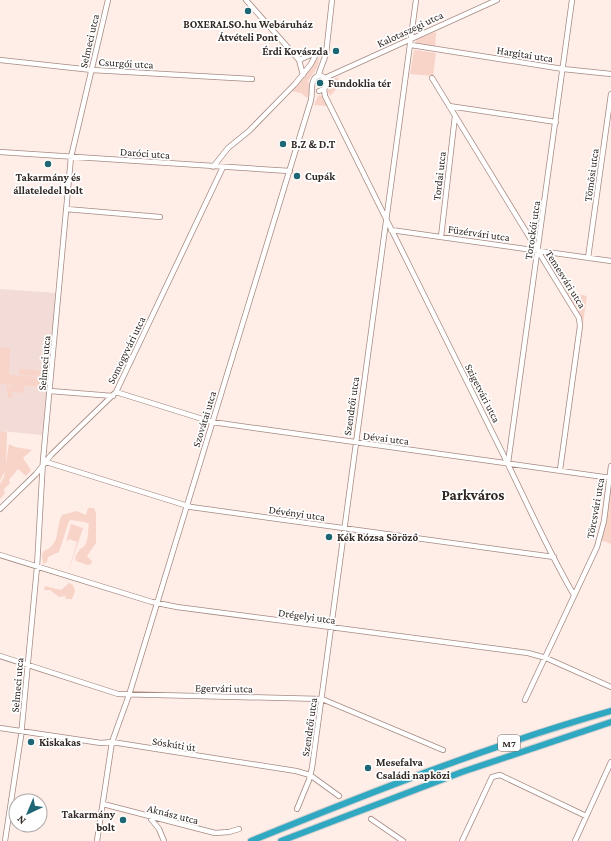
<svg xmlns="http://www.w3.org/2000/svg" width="611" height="841" font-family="'Crimson Pro',serif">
  <rect width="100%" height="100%" fill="#ffede8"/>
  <path fill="#f3dcd7" d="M0,289L56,293L43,435L0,431Z"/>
  <path fill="#f8d3c8" d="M436,32L435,47L415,43L417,39Z
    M414,50L436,53L433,76L410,74Z
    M320,56L317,68L308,81L310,91L307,98L301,93L291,91Z
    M338,77C340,85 336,90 330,96L327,90L330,86V80Z
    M320,95L323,97L328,106L314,105L318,96Z
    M565,291L587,296L583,323H581L578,312Z
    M0,347L10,348L9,375L48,378V387L24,386L23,393L12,392V385L0,384Z
    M20,369L44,371L37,376L20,375L18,371Z
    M6,386H11L13,397L8,398Z
    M0,431L7,432L6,463L9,444L15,447L32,450L23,458L31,470L26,476L18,469L9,480L10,483L4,489L5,493L0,499V484L4,477L5,471L0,481Z
    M610,479L611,480V544L601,540Z
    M88,508H94L96,513V543L87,556L92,561L91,564L88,565L76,561L75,557L80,549C90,545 87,533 89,524L85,522L70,520L68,524L59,552L48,557L47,562L43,564L42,555L44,551C61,545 55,528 62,515L77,511L86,515Z
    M71,524L83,528L68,573L77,542L69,539L66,542Z
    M69,583L73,585L75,591L72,599H66L65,596L59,597L50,590H44L45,586L61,590Z"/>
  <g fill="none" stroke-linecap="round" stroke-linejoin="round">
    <defs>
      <path id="minor" d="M246,0L299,60L303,75
        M411,45L563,69L611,74
        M0,60L92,70L252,79
        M299,60L313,54H326
        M318,76L326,54L332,0
        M325,78L497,0
        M432,78L579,318L580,326L560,470
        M324,89L325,96C381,209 438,323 494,436C521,489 544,544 574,595
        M449,106L556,122
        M0,152L290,171
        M213,167L228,148L249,131L295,84L311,64L316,54
        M66,209L160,217
        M391,230L611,261
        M441,237L455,116
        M588,258L611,94
        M50,391L113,396
        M116,392L212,422L611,478
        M43,461L191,507L554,557
        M508,463L572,0
        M0,509L36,474L51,455L116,392L223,167
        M0,555L152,602L177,607L528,653L546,658L611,687
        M0,656L118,694L322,699L443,750
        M525,700L597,547L604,521L611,466
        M0,728L101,743L112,742L296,771L310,775L339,796
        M103,804L215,833L229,832L239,829
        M297,809L309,780L312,768L416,0
        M151,819L159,829L164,841
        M371,819L403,841
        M5,841L21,736L37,567L43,460L71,157L108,0
        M97,841L112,742L129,695L311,100C313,91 309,78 320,75L325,78L327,84L324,89L319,91
        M462,841L492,777L500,775L586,816
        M575,841L611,762"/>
      <path id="highway" d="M251,841C369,793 488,746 611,711
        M281,841L462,772L611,722"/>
    </defs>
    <use href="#minor" stroke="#a58a82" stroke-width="6"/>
    <use href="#highway" stroke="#d2d0cf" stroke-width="8"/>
    <use href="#minor" stroke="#fff" stroke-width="4.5"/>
    <use href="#highway" stroke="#30a8c1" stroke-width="6"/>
  </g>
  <g fill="#1f6675" stroke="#fff" stroke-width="1.5">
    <circle cx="248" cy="11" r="4"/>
    <circle cx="336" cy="51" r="4"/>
    <circle cx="320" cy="83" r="4"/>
    <circle cx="283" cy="144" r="4"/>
    <circle cx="48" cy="164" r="4"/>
    <circle cx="297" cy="176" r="4"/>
    <circle cx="329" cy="537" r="4"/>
    <circle cx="31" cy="742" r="4"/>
    <circle cx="368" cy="768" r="4"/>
    <circle cx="123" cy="820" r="4"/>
  </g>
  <g text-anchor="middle" stroke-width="3.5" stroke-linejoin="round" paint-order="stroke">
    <rect fill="#fff" stroke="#706866" stroke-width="1" x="498" y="735" width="22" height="16" rx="3"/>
    <g font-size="10" font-weight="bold" fill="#322824">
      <text x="509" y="747">M7</text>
    </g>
    <g font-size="11" font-weight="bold" fill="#322824" stroke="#fff" text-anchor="start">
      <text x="248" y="28" text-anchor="middle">BOXERALSO.hu Webáruház<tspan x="248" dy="13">Átvételi Pont</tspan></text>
      <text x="328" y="55" text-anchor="end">Érdi Kovászda</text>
      <text x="328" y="87">Fundoklia tér</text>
      <text x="291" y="148">B.Z &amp; D.T</text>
      <text x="305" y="180">Cupák</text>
      <text x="48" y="181" text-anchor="middle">Takarmány és<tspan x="48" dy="13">állateledel bolt</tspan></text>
      <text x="337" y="541">Kék Rózsa Söröző</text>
      <text x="39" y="746">Kiskakas</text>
      <text x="376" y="766">Mesefalva<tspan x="376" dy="13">Családi napközi</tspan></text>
      <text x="115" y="818" text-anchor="end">Takarmány<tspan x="115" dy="13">bolt</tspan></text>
    </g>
    <g font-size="11" fill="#322824" stroke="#fff">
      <text transform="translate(410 29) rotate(-25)" y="4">Kalotaszegi utca</text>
      <text transform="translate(89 41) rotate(-77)" y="4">Selmeci utca</text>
      <text transform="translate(525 54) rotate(9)" y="4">Hargitai utca</text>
      <text transform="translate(126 63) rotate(3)" y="4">Csurgói utca</text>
      <text transform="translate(145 153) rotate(4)" y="4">Daróci utca</text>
      <text transform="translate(591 175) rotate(-82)" y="4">Tömösi utca</text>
      <text transform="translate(439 176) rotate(-83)" y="4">Tordai utca</text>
      <text transform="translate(532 230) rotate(-82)" y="4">Torockói utca</text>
      <text transform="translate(479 233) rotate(8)" y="4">Füzérvári utca</text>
      <text transform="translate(566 279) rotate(58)" y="4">Temesvári utca</text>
      <text transform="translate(126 350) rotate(-64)" y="4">Somogyvári utca</text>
      <text transform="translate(44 363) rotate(-85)" y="4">Selmeci utca</text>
      <text transform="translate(483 393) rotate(63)" y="4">Szigetvári utca</text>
      <text transform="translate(351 406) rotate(-82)" y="4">Szendrői utca</text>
      <text transform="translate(204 419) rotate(-73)" y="4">Szovátai utca</text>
      <text transform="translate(386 438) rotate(7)" y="4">Dévai utca</text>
      <text transform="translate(595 508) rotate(-80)" y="4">Törcsvári utca</text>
      <text transform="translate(297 513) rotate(8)" y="4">Dévényi utca</text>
      <text transform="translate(307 616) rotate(8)" y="4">Drégelyi utca</text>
      <text transform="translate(17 685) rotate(-85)" y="4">Selmeci utca</text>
      <text transform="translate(224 688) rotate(1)" y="4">Egervári utca</text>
      <text transform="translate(309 727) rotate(-82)" y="4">Szendrői utca</text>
      <text transform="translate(174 744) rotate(9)" y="4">Sóskúti út</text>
      <text transform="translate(173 814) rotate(14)" y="4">Aknász utca</text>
    </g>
    <g font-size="15" font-weight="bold" fill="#322824" stroke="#fff">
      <text x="473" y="500">Parkváros</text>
    </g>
  </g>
  <g transform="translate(28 813) rotate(224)"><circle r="19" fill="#ffffff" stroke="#ada9a7"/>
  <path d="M0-3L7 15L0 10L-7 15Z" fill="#1f6675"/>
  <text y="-6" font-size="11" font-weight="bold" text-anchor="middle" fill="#322824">N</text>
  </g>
</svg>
